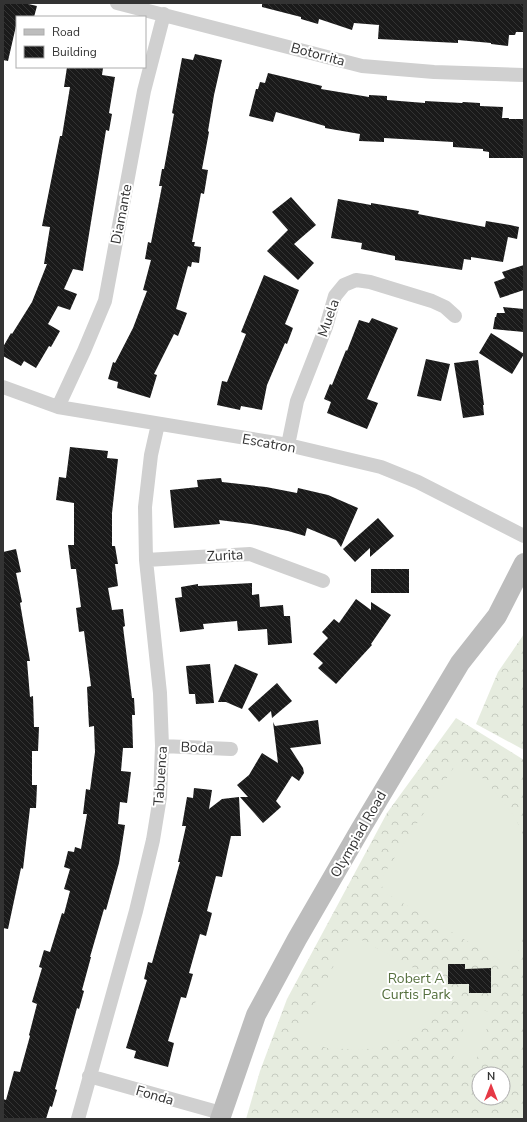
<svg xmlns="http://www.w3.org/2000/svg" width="527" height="1122" font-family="'Nunito Sans',sans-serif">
  <defs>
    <pattern id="forest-crowns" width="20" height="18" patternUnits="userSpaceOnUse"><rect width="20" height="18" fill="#e6ecdf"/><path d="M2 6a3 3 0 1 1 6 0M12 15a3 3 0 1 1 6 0" fill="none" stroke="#c6cbc0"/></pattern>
    <pattern id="building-back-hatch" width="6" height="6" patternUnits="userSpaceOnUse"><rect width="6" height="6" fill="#1a1a1a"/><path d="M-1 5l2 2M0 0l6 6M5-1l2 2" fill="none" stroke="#333"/></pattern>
  </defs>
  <rect width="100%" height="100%" fill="#fff"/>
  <path fill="url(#forest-crowns)" fill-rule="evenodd" d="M524,634V750L476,724L498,672Z
    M456,718L524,760V1119H246L260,1071L287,999L387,813ZM479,1074H503V1098H479Z"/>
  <path fill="#e6ecdf" d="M456,764L484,779L515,817L524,837V934L521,945L511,967L384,892L380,880Z
    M358,938L451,988L448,998L431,1018L410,1035L389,1045L362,1050L327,1048L298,1037L346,941Z
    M471,1006L492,1013L474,1067L453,1059Z"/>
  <path fill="url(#building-back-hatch)" d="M3,3H24L37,6L34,17H17V26H16L8,61L3,60Z
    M262,3H445L464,4V3H524V32H516L515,35H509L508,46L491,44V43L458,40V43L378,39L379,25L354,23L352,30L319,19L318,24L301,19V17L262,7Z
    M195,54L222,60L214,95L208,131L209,132L202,169L208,170L204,194L201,193L192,242H195L194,246L201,247L199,263L192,262L191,267L188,266L176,309L187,313L178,336L174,334L154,374L157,375L150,398L117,388L118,382L108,379L113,362L115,363L133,328L147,291L143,290L151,260L145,259L148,242L151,243L162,186H159L162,169H164L174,114L172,113L179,74L182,58L193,60Z
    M67,67H94L103,68L102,75L115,77L109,113L112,114L109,131L106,130L83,271L73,269L64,289L77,294L70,310L58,306L48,324L60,331L51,347L49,346L36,368L24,361L21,366L3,356V347L11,333L12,334L32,302L47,264H44L50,227L42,226L60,136H62L70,87H64Z
    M268,73L322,86L321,89L369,97V95L387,96V100L425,103V101L462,103L463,102L480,103V106L503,107L502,118H509V119H524V158H489V152L483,151V149L453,147V142L384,138V142L359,141L360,134L325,128V126L276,112L273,122L249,116L256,89H258L260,82L265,83Z
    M291,197L316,225L294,244L314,263L298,280L267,251L288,230L272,212Z
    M338,199L371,205V203L419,211L418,214L485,227L486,221L510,225L519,227L517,239L508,237L503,262L471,257V260L464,259L462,270L395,260V256L361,249L362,243L331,238Z
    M524,265V290L500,298L494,282L505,278L502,272Z
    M264,275L299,290L285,324L293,328L287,344L285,343L267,385L262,410L241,406L240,410L217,405L222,381L227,382L246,334L241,332Z
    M503,307L524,309V332L493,329L495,317H496L497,313H505Z
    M372,318L398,328L367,399L378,403L367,429L327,413L331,402L324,399L330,384L332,385L346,350L347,351L359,320L369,323Z
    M491,333L524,354L512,374L479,353Z
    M426,359L450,364L441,401L417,396Z
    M478,360L484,405H483L484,415L463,418L454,363Z
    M70,447L108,451L107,458L118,459L112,513V546H115L118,564H115L118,586L108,588L112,610L123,609L125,626L123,627L132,698H134L135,715H132L133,748H123L121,771L131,772L127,803L120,802L118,824L125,825L119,863L106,910L104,909L90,957H91L82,990L84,991L79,1009L77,1008L55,1089L57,1090L52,1107L50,1106L46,1119H3V1099L6,1100L14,1071L20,1072L30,1036L29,1035L37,1004L32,1002L42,968L39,967L44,950L50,952L62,913L64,914L70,891L64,889L70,869L64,867L68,851L74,852L75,847L81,849L87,814H83L86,789L90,790L95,752L94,726L89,727L87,687L91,686L84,631L79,632L76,608L81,607L76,569H71L68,545H74V503L56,500L59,477L66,478Z
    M221,478L222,482L266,487L297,493L298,488L328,495L358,508L341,547L336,540L307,528L305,536L288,531L251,524L219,520L220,524L174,528L170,490L198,487L197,480Z
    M378,518L394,536L370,557V548L355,562L343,549Z
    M16,549L21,572L16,573L22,602L20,603L30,661H27L30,697L33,696L34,727H39L38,751H32V785H37L36,808H30L23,869L21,868L8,929L3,928V552Z
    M371,569H409V593H371Z
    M252,583V595L259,594L260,607L283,605L284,616H290L292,643L268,645L267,629L238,631L237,621L203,624L204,629L180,632L175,598L182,597L181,587L198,584V586Z
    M356,599L371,610V602L391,615L371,644L372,645L336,684L318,668L323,663L313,654L328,638L322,632L334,619L339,623Z
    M210,664L214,703L196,704L195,694H189L186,666Z
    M235,664L258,674L242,709L226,702H218Z
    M277,683L292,701L272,718L271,711L259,722L248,709Z
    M318,720L321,744L290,748L303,768L304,773L299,781L292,776L276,801L281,807L263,823L240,797H248L237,785L249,775L262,753L278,763L273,722L275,726Z
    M194,788L212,790L209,809L222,799L239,797L241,836H231L222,877L216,876L207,911L212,913L206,936L200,934L189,973L193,974L186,998L181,997L168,1041L174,1043L168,1067L134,1058L136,1051L126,1048L147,980L144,979L148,962L152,963L180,862H178L186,826H182L187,797L193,798Z
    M448,964H465V969L491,968V993H469V984H448Z"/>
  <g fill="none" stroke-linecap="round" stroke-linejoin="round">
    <path stroke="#d0d0d0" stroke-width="14" d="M117,3L362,66L434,72L524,75
      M3,387L58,407L288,445L381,467L418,482L524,536
      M58,407L84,351L105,301L144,91L164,14
      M288,445L297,401L326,327L335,296L344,285L356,280L370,282L432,301L445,307L455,316
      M146,560L250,554L323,581
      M162,746L231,749
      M89,1076L221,1113
      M78,1119L136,911L153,840L160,797L162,746L160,693L146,560L145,507L151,455L158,424"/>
    <path stroke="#bdbdbd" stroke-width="20" d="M220,1119L256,1015L297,939L360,830L460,663L497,616L524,563"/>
  </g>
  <g text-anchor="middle" stroke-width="4" stroke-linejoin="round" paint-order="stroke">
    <g font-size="14" fill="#333" stroke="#fff">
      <text transform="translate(318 54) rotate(15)" y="5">Botorrita</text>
      <text transform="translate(121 214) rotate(-79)" y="5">Diamante</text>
      <text transform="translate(328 318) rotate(-71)" y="5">Muela</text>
      <text transform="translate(269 443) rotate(10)" y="5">Escatron</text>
      <text transform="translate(225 555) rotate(-3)" y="5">Zurita</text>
      <text transform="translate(197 747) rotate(2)" y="5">Boda</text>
      <text transform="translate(160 776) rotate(-86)" y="5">Tabuenca</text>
      <text transform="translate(358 834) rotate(-60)" y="5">Olympiad Road</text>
      <text transform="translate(155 1095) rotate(16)" y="5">Fonda</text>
    </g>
    <g font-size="14" fill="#56703f" stroke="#fff">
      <text x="416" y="983">Robert A<tspan x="416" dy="16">Curtis Park</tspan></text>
    </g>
  </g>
  <rect width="527" height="1122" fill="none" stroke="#333333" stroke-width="8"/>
  <rect x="16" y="16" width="130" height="52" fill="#ffffff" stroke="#adadad"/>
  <rect x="24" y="29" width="20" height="6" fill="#bdbdbd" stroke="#adadad"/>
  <text x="52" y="36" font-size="12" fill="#333333">Road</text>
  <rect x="24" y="46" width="20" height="12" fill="url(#building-back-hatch)" stroke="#adadad"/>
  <text x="52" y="56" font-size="12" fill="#333333">Building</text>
  <g transform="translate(491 1086)"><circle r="19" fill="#ffffff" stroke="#adadad"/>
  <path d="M0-3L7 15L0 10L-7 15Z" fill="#e63946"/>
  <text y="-6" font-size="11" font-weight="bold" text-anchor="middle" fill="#333333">N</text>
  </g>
</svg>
